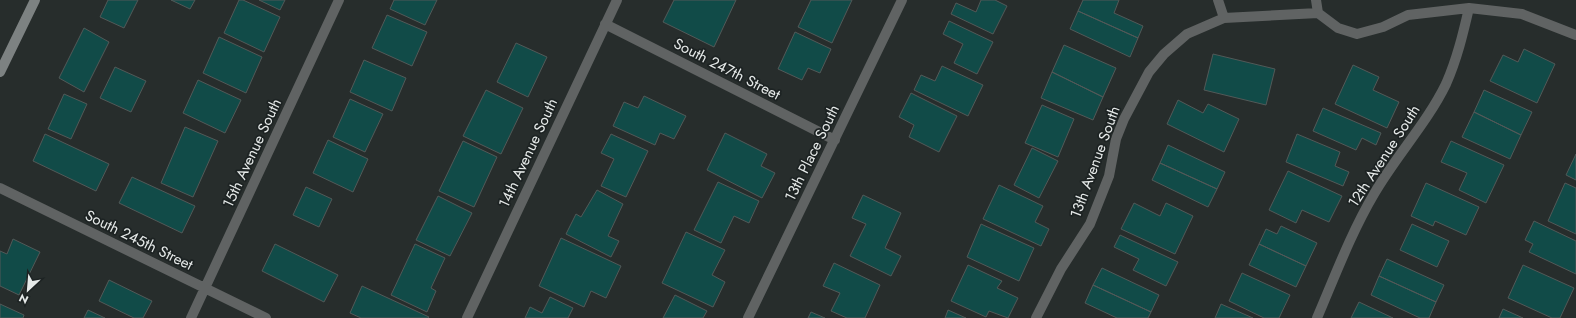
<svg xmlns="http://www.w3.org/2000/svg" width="1576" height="318" font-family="Jost,sans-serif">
  <rect width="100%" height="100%" fill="#272d2c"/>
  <path fill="#114b48" stroke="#525958" d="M108,0H138L124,28L100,17Z
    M171,0H195L190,9Z
    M239,0H243L280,17L264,52L224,33Z
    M259,0H285L280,10Z
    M394,0H437L425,25L390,9Z
    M674,0H736L714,47L663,22Z
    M811,0H852L832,43L798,27Z
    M981,0H995L1007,6L993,34L951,14L956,3L976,12Z
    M1083,0H1119L1114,13L1143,26L1138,38L1078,11Z
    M1078,11L1138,38L1130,57L1070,29Z
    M387,15L427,32L412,66L372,48Z
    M949,21L993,42L977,74L954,63L963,44L943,34Z
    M84,28L109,42L84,92L59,78Z
    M795,32L831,49L820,73L808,68L802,80L778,69Z
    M219,37L262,57L246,93L203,73Z
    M516,43L547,57L528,97L497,82Z
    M1064,45L1116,68L1103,97L1052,72Z
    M1524,49L1555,64L1537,103L1490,81L1503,55L1518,62Z
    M1213,54L1275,69L1266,105L1204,90Z
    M364,60L406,78L392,111L350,92Z
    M1353,65L1379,77L1373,90L1399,102L1387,128L1335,104Z
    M942,66L983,85L968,116L914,90L921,75L935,81Z
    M115,67L146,81L131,112L100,98Z
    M1052,72L1103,97L1093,120L1041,98Z
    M198,80L241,100L225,133L183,113Z
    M486,90L523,108L501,154L463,136Z
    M1484,90L1532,112L1521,135L1474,112Z
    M911,93L957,116L939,152L909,137L914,125L899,117Z
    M64,94L87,104L71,139L48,129Z
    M644,96L686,116L674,139L660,133L655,145L613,126L624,102L638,108Z
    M350,99L383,114L365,152L333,137Z
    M1178,100L1203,113L1208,104L1239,119L1224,152L1167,124Z
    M1042,105L1074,119L1058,157L1025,143Z
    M1323,108L1381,133L1376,145L1362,138L1356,150L1313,131Z
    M1474,112L1521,135L1510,159L1462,137Z
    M185,127L218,141L193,197L161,183Z
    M725,133L767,154L761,166L775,173L762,198L707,170Z
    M45,134L109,164L96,191L33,161Z
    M611,134L648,151L626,197L601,186L614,159L601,153Z
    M1297,134L1340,152L1335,166L1349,172L1343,186L1286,162Z
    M328,140L368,159L353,192L313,173Z
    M463,141L497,157L474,207L439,191Z
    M1451,141L1504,165L1486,203L1459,190L1467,173L1441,162Z
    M1168,145L1225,172L1217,189L1160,163Z
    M1032,148L1058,161L1039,198L1014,185Z
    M1576,154V180L1566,175Z
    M1160,163L1217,189L1208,207L1152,180Z
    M1288,171L1342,196L1329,222L1302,210L1296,223L1269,210Z
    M132,177L195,206L182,233L119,203Z
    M718,182L759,201L749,223L734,216L721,243L694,230Z
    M1426,183L1479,207L1466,235L1435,221L1433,226L1411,216Z
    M1565,183L1576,188V234L1548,221Z
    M999,185L1043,206L1035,222L1049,229L1041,246L983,219Z
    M306,187L332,199L319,227L293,215Z
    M597,190L623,204L608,236L619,241L611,257L566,234L576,214L581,217Z
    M863,195L901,213L885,248L901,256L891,276L850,256L866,224L852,218Z
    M438,196L472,213L450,256L416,240Z
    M1134,203L1160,216L1166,203L1193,216L1175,254L1121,229Z
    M1534,221L1576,241V274L1529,252L1533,244L1525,240Z
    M981,224L1034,248L1019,281L967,257Z
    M1412,224L1449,241L1437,267L1400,250Z
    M1281,226L1317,243L1306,266L1259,244L1266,229L1277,234Z
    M686,232L725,250L712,275L725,282L713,307L662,283Z
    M1120,235L1178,262L1166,286L1133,270L1139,259L1114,247Z
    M561,238L621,266L606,298L591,291L584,307L539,286Z
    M13,239L40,252L19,295L0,286V251L7,254Z
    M275,244L338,275L324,302L262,271Z
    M415,244L445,258L431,288L436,291L427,312L391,295Z
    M1259,244L1306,266L1296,287L1249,265Z
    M1387,259L1444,285L1436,302L1379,276Z
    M834,263L880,285L865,318H847L831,311L840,293L823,286Z
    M968,265L1002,281L997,288L1018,298L1008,318L989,311L986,317L951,301Z
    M1523,265L1574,288L1560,318H1552L1508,298Z
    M1102,268L1159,295L1151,312L1093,285Z
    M1242,273L1290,295L1279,318H1264L1229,301Z
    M1379,276L1436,302L1429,318H1420L1371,295Z
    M109,280L152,301L143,318H134L99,301Z
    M1093,285L1151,312L1148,318H1117L1085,303Z
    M362,286L429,317L428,318H361L350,313Z
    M675,295L707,311L703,318H663Z
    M550,297L573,308L568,318H525L530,307L542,313Z
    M1359,302L1393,318H1351Z
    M0,304L24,315L23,318H0Z
    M1221,304L1253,318H1215Z
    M1503,309L1523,318H1499Z
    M88,310L105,318H84Z
    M948,310L966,318H945Z
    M811,312L825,318H808Z"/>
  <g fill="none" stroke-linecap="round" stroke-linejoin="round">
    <path stroke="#606363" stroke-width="10" d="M1218,0L1224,18
      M1316,0L1318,13
      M605,24L835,140
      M0,188L266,318
      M191,318L339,0
      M467,318L617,0
      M748,318L902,0
      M1036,318L1061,269L1090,224L1109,176L1116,139L1124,119L1149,72L1164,54L1187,34L1224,18L1318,13L1338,28L1357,34L1383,27L1408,15L1469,8L1522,14L1576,35
      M1317,318C1335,276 1351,233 1374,194C1396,156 1427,123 1446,84C1457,59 1463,34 1469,8"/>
    <path stroke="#7d8282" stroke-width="10" d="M0,72L35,0"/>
  </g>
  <g text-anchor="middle" stroke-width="3.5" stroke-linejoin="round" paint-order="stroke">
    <g font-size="15" fill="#e6eae9" stroke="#1d2323">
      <text transform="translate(727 69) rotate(27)" y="5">South 247th Street</text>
      <text transform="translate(252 153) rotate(-65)" y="5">15th Avenue South</text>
      <text transform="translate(528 153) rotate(-65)" y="5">14th Avenue South</text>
      <text transform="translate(812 153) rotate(-64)" y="5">13th Place South</text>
      <text transform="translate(1384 156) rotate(-57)" y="5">12th Avenue South</text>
      <text transform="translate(1095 162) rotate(-70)" y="5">13th Avenue South</text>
      <text transform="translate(139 240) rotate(26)" y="5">South 245th Street</text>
    </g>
  </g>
  <g transform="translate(28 290) rotate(206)" stroke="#1d2323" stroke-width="3" paint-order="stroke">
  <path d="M0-3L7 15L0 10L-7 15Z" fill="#e6eae9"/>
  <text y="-6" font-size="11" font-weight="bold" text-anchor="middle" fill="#e6eae9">N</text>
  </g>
</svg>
